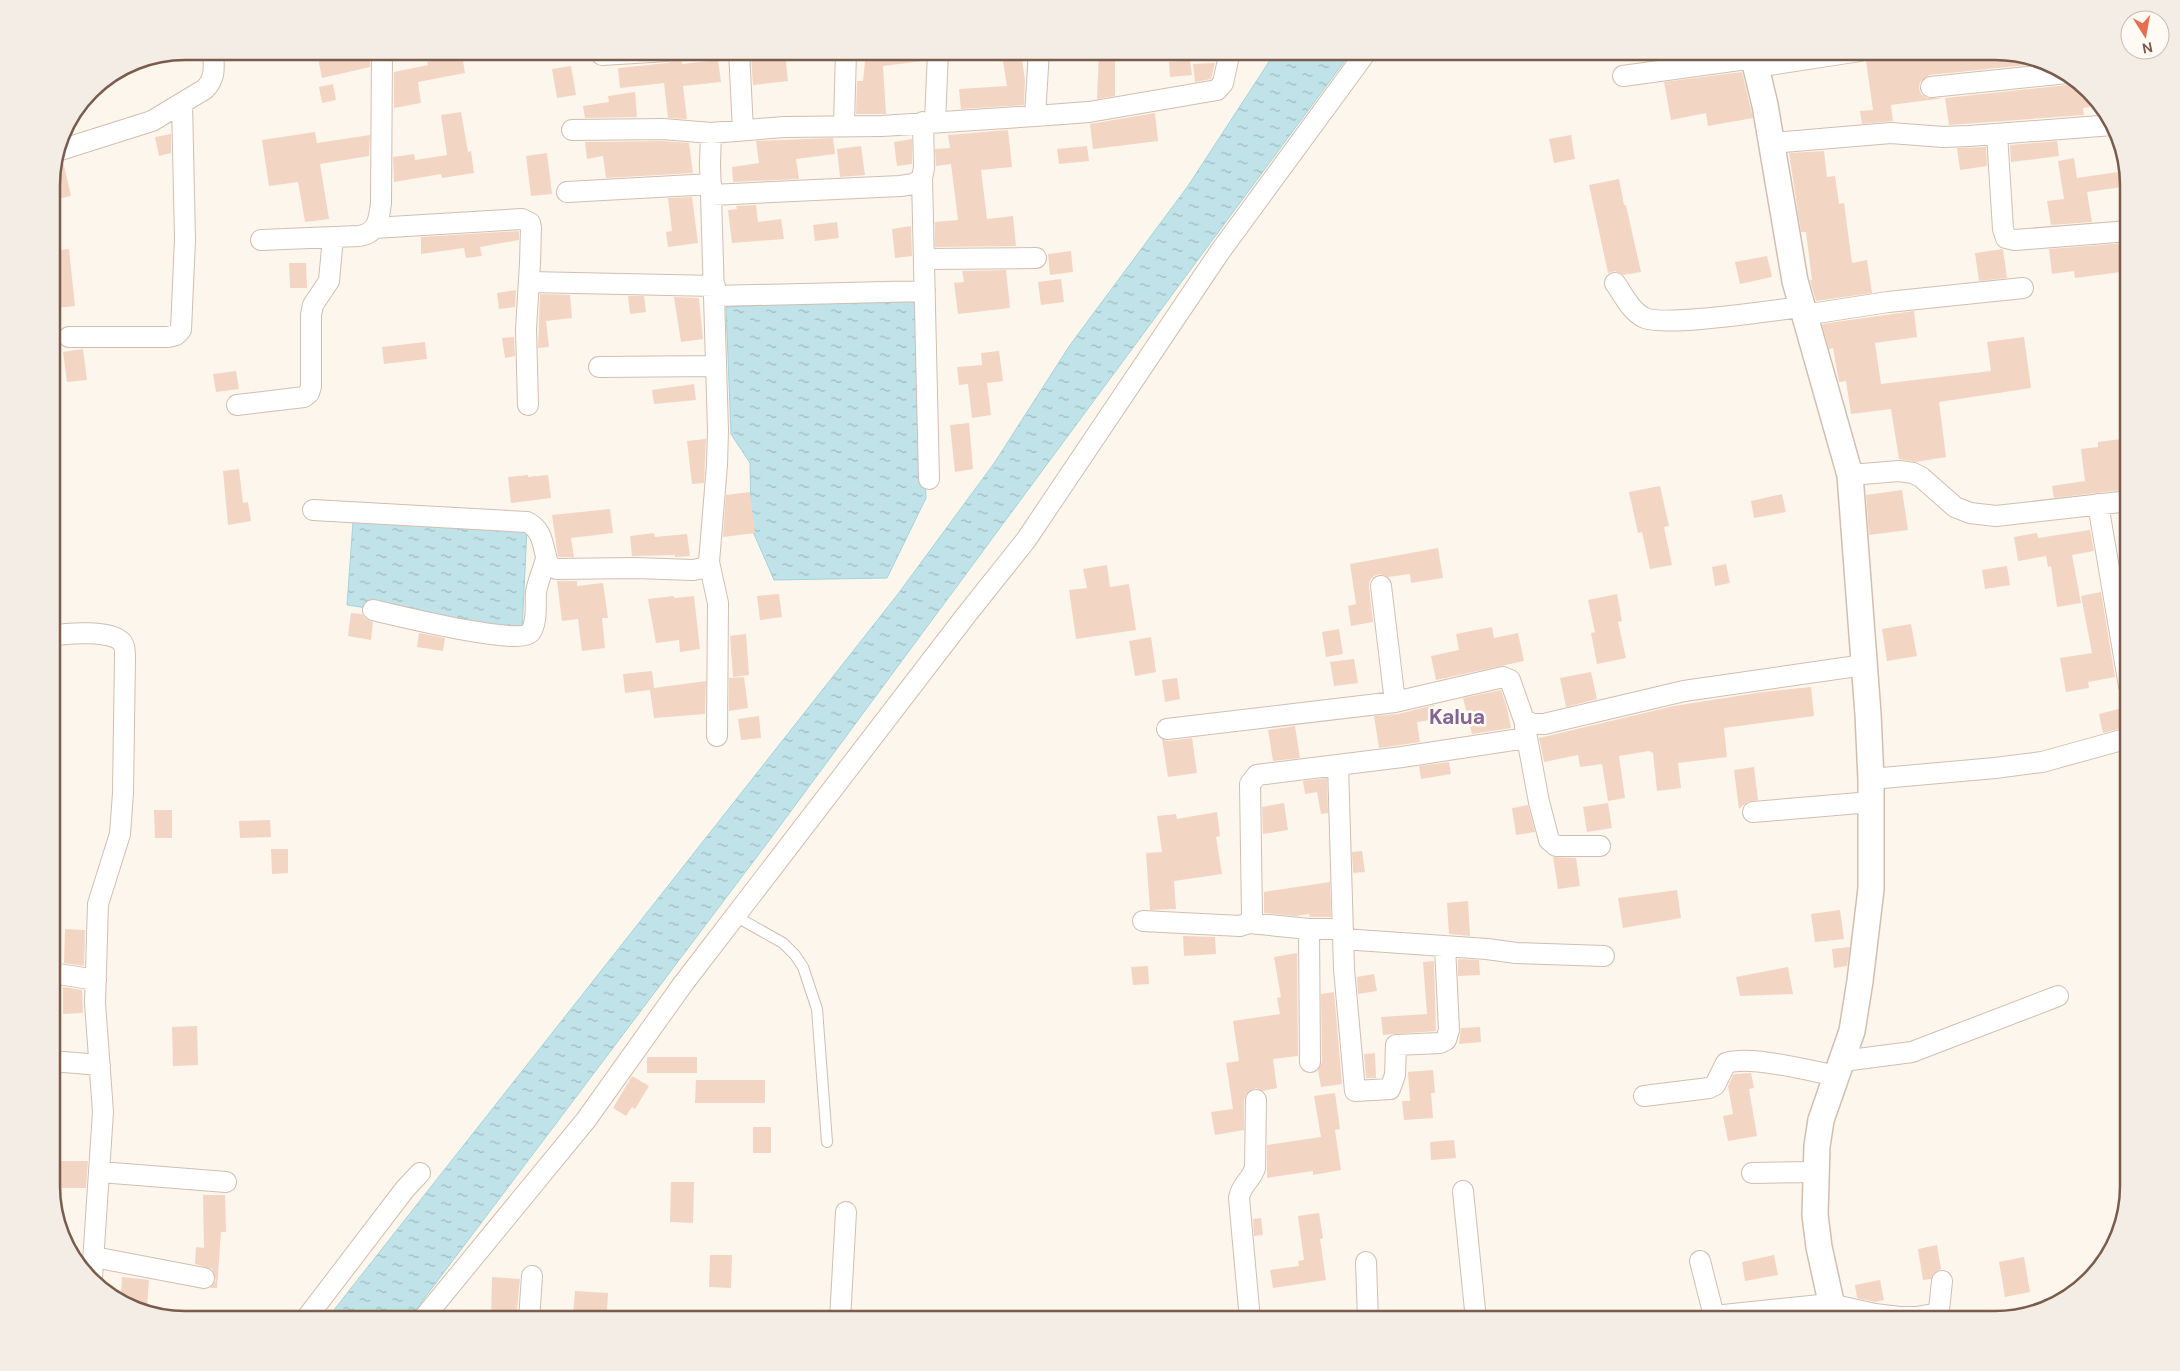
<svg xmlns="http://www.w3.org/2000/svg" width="2180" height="1371" font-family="'DM Sans',sans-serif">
  <defs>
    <pattern id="water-ripples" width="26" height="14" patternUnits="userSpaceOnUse" patternTransform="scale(1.25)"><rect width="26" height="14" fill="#bfe3e8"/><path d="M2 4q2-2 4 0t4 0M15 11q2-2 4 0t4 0" fill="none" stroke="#a0bbbe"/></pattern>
  </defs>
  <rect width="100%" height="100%" fill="#fdf6ec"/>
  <path fill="url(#water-ripples)" stroke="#a5d3da" d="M1276,51H1352L771,838L408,1320H326L898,594L995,462L1070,345L1188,186Z
    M918,298L926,498L887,578L774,580L751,527L750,463L731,434L726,307Z
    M353,522L527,529L522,631L347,605Z"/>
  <path fill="#f3d5c3" d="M320,51H341L342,57L370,51V67L322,78L318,58H322Z
    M866,51H922L923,61L883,66L886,114H856L857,81H863Z
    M1099,51H1115V96L1097,99Z
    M1872,51H1979L1980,56L2002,53L2037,64L1929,75L1920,82L1919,88L1921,94L1927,98H1944L1891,105L1893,121L1862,124L1860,111L1873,110L1866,61Z
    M785,52L788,81L753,85L751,56Z
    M1021,52L1025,80L1024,105L961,109L959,89L1007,86L1002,55Z
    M462,55L465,73L418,82L421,103L394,108V72L428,65L427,62Z
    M681,56L682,64L718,60L721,82L683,86L687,119L668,118L664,83L620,88L618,68L668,63Z
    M1190,60L1192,75L1170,77L1169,62Z
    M1215,63L1211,79L1195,82L1193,64Z
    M571,66L576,95L557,98L552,69Z
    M1742,72L1753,118L1708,126L1706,113L1671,120L1664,82Z
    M2076,81L2099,106L2083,108L2084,115L1949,125L1945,98L2068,85Z
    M333,84L336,100L322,103L319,87Z
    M635,92L637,117L585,118L583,106L609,102L608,96Z
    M461,112L468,152L471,151L474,173L442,178L441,174L394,182L393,157L414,154L415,160L447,155L441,115Z
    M1155,113L1158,141L1093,149L1090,124Z
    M1008,130L1012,167L981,170L987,219L1013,216L1016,246L935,247V222L958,220L951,164L936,166L935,149L950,148L948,135Z
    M315,132L317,143L370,135L369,156L320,164L329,219L305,222L298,182L269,186L262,140Z
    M171,134V153L159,156L155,137Z
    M1571,135L1575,159L1554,163L1549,139Z
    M833,138L835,154L796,159L799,179L733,182L732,167L759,163L756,141Z
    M912,139V164L897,166L894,142Z
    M663,141L689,143L693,173L606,178L603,156L587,159L585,142Z
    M2057,141L2059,156L2011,162L2010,145Z
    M861,146L865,175L840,177L837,149Z
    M1087,146L1089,161L1059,164L1057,149Z
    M1986,147L1987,166L1960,170L1957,148Z
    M1824,151L1827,177L1835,176L1839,204L1844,203L1852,263L1867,260L1872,293L1816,301L1810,280H1812L1806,232H1801L1789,153Z
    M547,153L552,194L531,196L526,156Z
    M2074,158L2077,178L2125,171L2129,186L2087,192L2092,222L2051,225L2047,201L2064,199L2058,161Z
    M63,161L71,196L52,200V177L55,163Z
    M1619,179L1624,205H1626L1641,272L1623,275L1615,271L1608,273L1589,185Z
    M692,197L698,243L668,247L666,232L672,231L668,198Z
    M756,205L758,222L781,219L784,239L732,243L728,210L737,209L736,206Z
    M837,222L839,238L815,241L813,225Z
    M911,226L912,256L895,258L892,229Z
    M519,231V240L480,247L482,256L466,258L464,248L421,254V237Z
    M2125,243L2129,271L2075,278L2074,271L2052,274L2049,249Z
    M69,249L75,306L57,308L52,251Z
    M2003,249L2007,278L1979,281L1975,253Z
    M1071,251L1073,272L1050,275L1048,254Z
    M1767,256L1772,277L1740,284L1735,262Z
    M289,263H306L307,288H290Z
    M1006,270L1010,308L958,314L954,283L964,282L962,271Z
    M1061,279L1064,302L1041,305L1038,282Z
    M516,290L515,307L499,309L497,293Z
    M540,294L570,295L572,318L546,321L549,347L538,348Z
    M628,296H644L646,312L630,314Z
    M674,297L699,298L703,339L681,342Z
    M1914,311L1917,337L1875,343L1881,384L1991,371L1987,342L2024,337L2031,388L1939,402L1946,457L1916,462L1899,459L1891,409L1851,414L1846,381L1839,382L1833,348L1829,349L1822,324Z
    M514,337L515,356L505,358L502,338Z
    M425,342L427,359L384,364L382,347Z
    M83,349L87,380L67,382L63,352Z
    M999,351L1003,381L987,383L991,415L972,418L968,384L959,385L957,367L982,365L981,353Z
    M236,371L239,389L216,392L213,374Z
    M694,384L696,400L654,404L652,390Z
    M969,423L973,469L955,472L950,425Z
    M2129,438V489L2054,498L2052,486L2085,481L2081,449L2098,447V442Z
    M706,439L704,483L692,484L687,441Z
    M239,469L243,503L248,502L251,521L228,525L223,471Z
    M528,475V477L548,475L551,498L511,503L508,477Z
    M1660,486L1669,526L1664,527L1672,565L1650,569L1642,532L1638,533L1629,492Z
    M1902,490L1908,530L1869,535L1866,495Z
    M750,492L755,533L723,537L726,495Z
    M1782,494L1786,512L1754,518L1751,501Z
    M610,509L613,533L571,538L574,557H558L552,515Z
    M2090,530L2094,551L2072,555L2081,603L2057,607L2051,566L2048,567L2046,556L2018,561L2014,537L2037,533L2038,538Z
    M654,533L655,537L687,534L690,556L675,557V555L632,556L630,536Z
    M1438,548L1443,578L1411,583L1410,574L1388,577L1380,574L1374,576L1370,580L1369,587L1373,622L1351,626L1348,606L1356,604L1350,564Z
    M1726,564L1730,583L1715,586L1712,567Z
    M1107,565L1110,587L1129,584L1136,630L1076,639L1069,590L1087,588L1083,569Z
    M2007,566L2010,585L1985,589L1982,570Z
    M557,581H577V586L603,583L608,618H602L605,648L582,651L578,619L562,621Z
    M2101,592L2115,677L2088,682L2089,688L2066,692L2060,658L2092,653L2081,596Z
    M779,594L782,617L760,620L757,596Z
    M1617,594L1622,621L1618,622L1626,658L1597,664L1591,633L1595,632L1588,600Z
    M674,596V598L694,596L700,649L680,652L679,640L656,643L648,599Z
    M351,613L362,614L365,619L373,622L371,640L348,636Z
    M1911,624L1917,656L1887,661L1882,629Z
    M1492,627L1494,638L1518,633L1524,661L1436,680L1431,656L1459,650L1456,634Z
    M1339,629L1343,654L1326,657L1322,632Z
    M419,633L445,638L443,651L417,647Z
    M746,634L749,675L733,677L730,636Z
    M1151,637L1156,672L1135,676L1129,641Z
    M1354,659L1358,683L1334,686L1330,662Z
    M652,671L654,688L706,681L705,714L654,718L650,690L625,693L623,674Z
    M1591,672L1597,699L1566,707L1560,678Z
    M744,677L748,708L729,711V678Z
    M1177,678L1180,699L1165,702L1162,680Z
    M1811,687L1814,716L1724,728L1727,757L1678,763L1681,788L1657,791L1653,753L1649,751L1619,756L1625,798L1608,801L1602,764L1580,767L1578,755L1544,762L1539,738L1674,706L1763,692Z
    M1501,690L1507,708L1511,728L1472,734L1463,698Z
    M1434,705L1437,719L1417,722L1420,742L1379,748L1374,716L1398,714Z
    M2122,708L2126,727L2103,733L2099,714Z
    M759,716L761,738L741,740L738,719Z
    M1295,726L1300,758L1273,761L1268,730Z
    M1192,738L1197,773L1168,777L1162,739L1168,741Z
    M1449,762L1451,774L1421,779L1419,766Z
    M1754,767L1758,800L1747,802L1739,809L1734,770Z
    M1327,778L1328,813L1321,814L1317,792L1305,794L1303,781Z
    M1284,803L1288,830L1263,834L1262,807Z
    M1608,803L1612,828L1587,832L1583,807Z
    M1528,805L1535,832L1516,835L1512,808Z
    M154,810H172V838H155Z
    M1217,812L1220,836L1216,837L1222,874L1174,881L1176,909L1150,910L1146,853L1162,852L1157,816L1176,814L1177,819Z
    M270,820L271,837L240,838L239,821Z
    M271,849H288V873L272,874Z
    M1362,851L1365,872L1353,873L1352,852Z
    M1553,857L1576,858L1580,886L1558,889Z
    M1330,882L1331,917H1310L1309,914L1296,916L1264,913V892Z
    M1677,890L1681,918L1623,928L1618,898Z
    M1468,901L1470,936L1449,934L1447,903Z
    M1840,910L1844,939L1815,942L1811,914Z
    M65,929L85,930L84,966L64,963Z
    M1183,936L1215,937L1216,954L1184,956Z
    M1850,947L1847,966L1834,968L1832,949Z
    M1297,953L1298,1056L1273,1059L1277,1088L1263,1091L1256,1088L1246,1094L1244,1100V1130L1215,1135L1211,1112L1233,1109L1226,1063L1239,1061L1233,1021L1280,1014L1277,998L1281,997L1274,957Z
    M1458,959L1479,960L1480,975L1458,976Z
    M1434,961L1436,1031L1383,1035L1381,1017L1427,1014L1423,962Z
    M1148,966L1149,984L1133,985L1131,967Z
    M1788,967L1793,994L1740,996L1736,977Z
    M1374,974L1377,991L1358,994L1357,977Z
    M63,987L82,990L83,1013L63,1014Z
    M1334,992L1342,1084L1321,1087L1318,1070L1322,1062L1321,994Z
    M197,1026L198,1065L173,1066L172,1027Z
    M1480,1027L1481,1042L1459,1044L1461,1028Z
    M1375,1053L1376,1078H1366L1364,1054Z
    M647,1057H697V1073H647Z
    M1433,1070L1435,1093H1431L1433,1118L1404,1120L1402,1101H1410L1408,1072Z
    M1751,1073L1754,1088L1749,1089L1757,1136L1728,1141L1723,1116L1733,1114L1728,1086L1734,1074Z
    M632,1076L649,1086L635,1109L632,1107L626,1116L613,1108Z
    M696,1080H765V1103H695Z
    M1335,1093L1340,1129L1335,1130L1341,1170L1313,1175V1171L1267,1178V1145L1321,1137L1314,1096Z
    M753,1127H771V1153H753Z
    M1454,1140L1456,1158L1431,1160L1430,1142Z
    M52,1161H88L86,1188H52Z
    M671,1182H694L693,1223L670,1222Z
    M203,1195H225L226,1232H221L217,1288H210L216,1280L212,1269L195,1264L196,1247L204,1248Z
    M1319,1213L1323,1238L1320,1239L1326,1280L1273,1288L1270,1270L1299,1266L1298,1261L1304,1260L1298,1216Z
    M1261,1218L1263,1235L1254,1236L1253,1219Z
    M1937,1245L1941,1269L1933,1274L1931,1279L1923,1280L1918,1249Z
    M710,1255H732L731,1288L709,1287Z
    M1774,1255L1778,1275L1745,1281L1742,1262Z
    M2024,1257L2030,1292L2005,1297L1999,1262Z
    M122,1277L149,1280L147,1308L121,1300Z
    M492,1277L520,1279L516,1320H491Z
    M1880,1280L1884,1300L1875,1302L1857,1298L1855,1285Z
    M575,1291L608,1293L607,1311L598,1310V1316L573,1315Z"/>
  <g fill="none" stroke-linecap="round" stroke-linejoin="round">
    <defs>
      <path id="service" d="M735,916L783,943L795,955L803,967L817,1009L827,1142"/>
      <path id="minor" d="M739,51L743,130
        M602,55L667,51
        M1756,67L1860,51
        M1623,76L1754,58
        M1931,87L2067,73
        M1035,116L1039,51
        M935,122L938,51
        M844,125L846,51
        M572,130L663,129L711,133L784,127L882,126L1035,116L1089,112L1217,90L1223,83L1230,51
        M1997,134L2003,229L2006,238L2015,240L2129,231
        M1772,143L1891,133L1943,137L1969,136L2113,125
        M57,151L152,121L205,89C216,78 214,66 213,51
        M922,178L929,479
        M567,192L711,184
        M711,195L900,186L914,184L922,178L924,168L923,122
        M374,228L522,219L530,223L531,228L530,263L526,329L528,405
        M261,240L359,236C378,233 379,219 381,203L382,51
        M924,259L1036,258
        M529,282L715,286
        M1615,283C1623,294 1631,312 1645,318C1667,327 1773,310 1802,307
        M715,296L925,291
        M1804,315L1888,302L2023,288
        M69,337H168L176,335L181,330L185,239L182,103
        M599,367L716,366
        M237,405L304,397L309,393L311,386V315L313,305L329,281L333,237
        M1850,475L1899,471L1913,473L1921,477L1955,507L1970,513L1996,516L2129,501
        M2098,504L2129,686
        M313,510L527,522C545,531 542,548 549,566L557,569L635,568L693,570L703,568L709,562L717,465L718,430L710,163L711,133
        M709,562L718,603L717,736
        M1381,586L1395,702
        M373,610C395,615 519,646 530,633C538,623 535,604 536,592C538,581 543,570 546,559
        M52,636C66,633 115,629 123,644C125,647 125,653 125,656L123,793L120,834L98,904L95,1003L103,1112L92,1277
        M1525,727L1539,802L1549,840L1556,846H1600
        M1167,729L1395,702L1503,677L1510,680L1524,720L1533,724H1544L1684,691L1864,665
        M1338,765L1344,969L1355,1091L1390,1089L1395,1075L1396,1045L1440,1043L1446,1040L1449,1030L1445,946
        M1871,779L1995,768L2042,762L2129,738
        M1753,812L1871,802
        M1143,921L1240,926L1249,923L1252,916L1250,784L1257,775L1402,757L1527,738
        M1249,923L1309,929H1343
        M1309,929L1310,1062
        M1343,939L1487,949L1516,953L1604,956
        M52,973L96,980
        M52,1061L100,1065
        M1843,1061L1912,1052L2058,996
        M1644,1096L1709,1088L1715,1085L1726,1063C1752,1055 1809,1071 1837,1076
        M100,1172L226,1182
        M1752,1173L1816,1172
        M1463,1191L1476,1320
        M94,1257L204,1278
        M1700,1261L1715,1320
        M1366,1262L1368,1320
        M1714,1316L1830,1304L1875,1314L1899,1317H1917L1933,1314L1939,1310L1942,1281
        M305,1320L405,1189L420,1173
        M422,1320L586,1120L683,984L967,614L1026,540L1219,253L1367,51
        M529,1320L532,1276
        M840,1320L846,1212
        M1250,1320L1239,1198C1241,1184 1251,1181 1255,1168L1256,1100"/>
      <path id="tertiary" d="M1752,51L1765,105L1795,281L1850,475L1868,714L1871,779V889L1860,981L1852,1031L1821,1120L1817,1146L1815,1215L1819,1247L1835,1320"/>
    </defs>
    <use href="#service" stroke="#d1beb0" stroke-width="12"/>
    <use href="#minor" stroke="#d1beb0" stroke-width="22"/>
    <use href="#tertiary" stroke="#d1beb0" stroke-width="28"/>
    <use href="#service" stroke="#fff" stroke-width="10"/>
    <use href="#minor" stroke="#fff" stroke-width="20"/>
    <use href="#tertiary" stroke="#fff" stroke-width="25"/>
  </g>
  <g text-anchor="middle" stroke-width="5" stroke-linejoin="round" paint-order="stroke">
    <g font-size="21" font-weight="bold" fill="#846695" stroke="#fffaf3">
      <text x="1457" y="724">Kalua</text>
    </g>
  </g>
  <path d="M0 0H2180V1371H0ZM185 60H1995A125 125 0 0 1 2120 185V1186A125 125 0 0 1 1995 1311H185A125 125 0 0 1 60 1186V185A125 125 0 0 1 185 60Z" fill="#f4ede6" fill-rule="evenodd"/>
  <path fill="none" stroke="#7a5c4d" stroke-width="2.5" d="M185 60H1995A125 125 0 0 1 2120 185V1186A125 125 0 0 1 1995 1311H185A125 125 0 0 1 60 1186V185A125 125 0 0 1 185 60Z"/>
  <g transform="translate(2145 35) rotate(169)"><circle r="24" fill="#fffaf3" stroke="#cabbb1"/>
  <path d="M0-4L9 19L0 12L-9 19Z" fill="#e76f51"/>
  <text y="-8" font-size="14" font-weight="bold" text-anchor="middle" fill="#7a5c4d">N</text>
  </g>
</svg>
